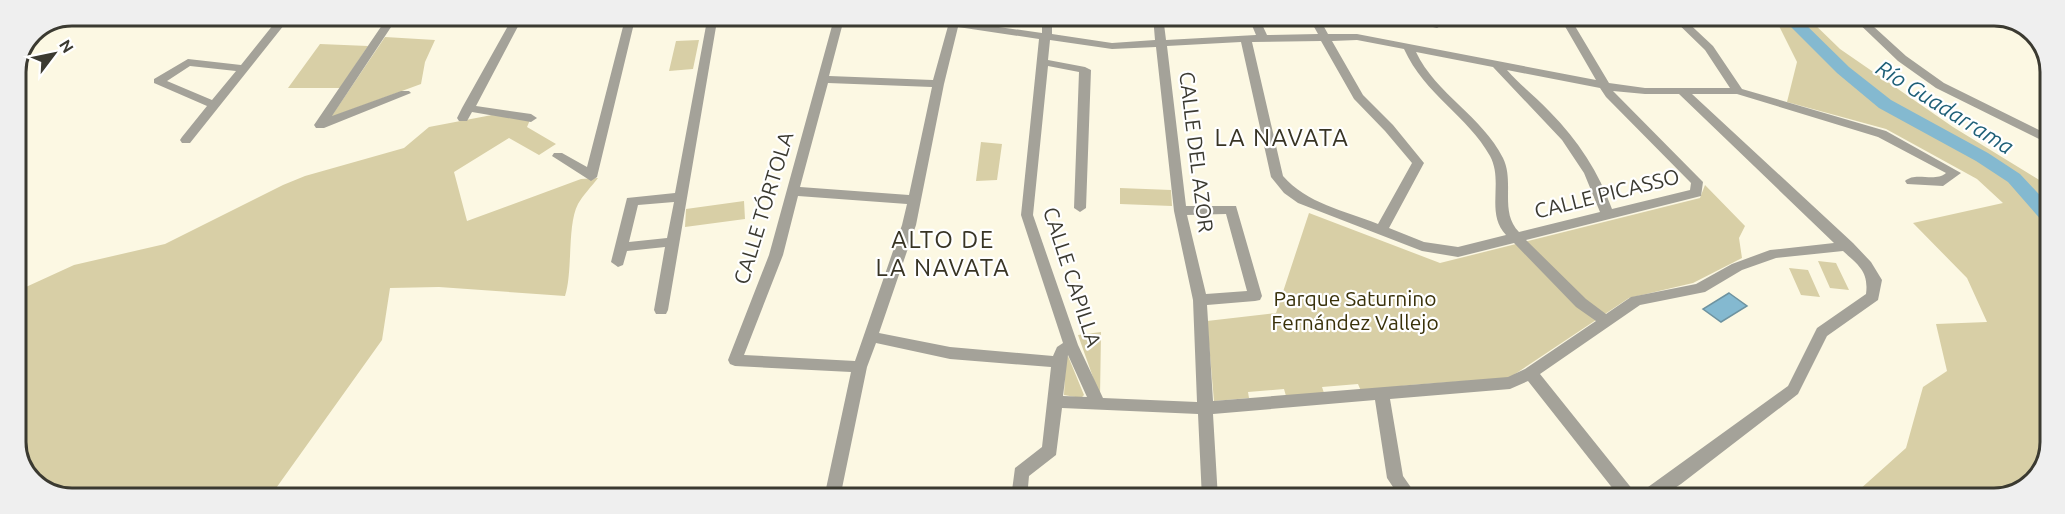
<svg xmlns="http://www.w3.org/2000/svg" width="2065" height="514" font-family="Ubuntu,sans-serif">
  <rect width="100%" height="100%" fill="#fcf8e3"/>
  <path fill="#d8cfa6" d="M1774,16H1806L1840,49L1953,127L2049,186V454L2028,487L1994,499H1849L1906,448L1923,387L1947,371L1936,324L1987,322L1967,278L1913,223L2003,203L1977,179L1886,129L1787,102L1797,62Z
    M385,37L435,40L425,62L421,84L331,117Z
    M699,40L693,69L669,71L676,41Z
    M320,44L368,46L340,88H288Z
    M492,115L530,120L527,127L556,144L539,155L509,138L454,172L467,221L581,179L598,178C592,186 583,195 578,204C567,224 573,272 565,296L439,287L390,288L382,340L269,498H60L29,480L15,449V292L74,265L165,244L283,185L305,176L404,148L429,127Z
    M981,142L1002,144L997,180L976,181Z
    M1705,185L1745,226L1739,238L1742,258L1693,283L1629,298L1509,378L1410,385L1361,391L1358,384L1322,387L1324,393L1286,396L1284,389L1248,392L1249,398L1214,401L1207,321L1276,313L1309,213L1440,263L1700,198Z
    M1120,188L1171,190L1172,206L1120,204Z
    M744,201L745,219L685,227L686,209Z
    M1818,261L1836,263L1849,290L1830,288Z
    M1789,268L1808,270L1820,297L1801,295Z
    M1101,332L1100,397L1078,335Z
    M1068,356L1084,395L1081,398L1064,395L1066,358Z"/>
  <path fill="#84b9d0" stroke="#6e93a0" stroke-width="1.5" d="M1729,293L1747,306L1721,322L1703,309Z"/>
  <g fill="none" stroke-linecap="round" stroke-linejoin="round">
    <path fill="#84b9d0" fill-rule="evenodd" d="M1780,16H1797L1849,67L1891,100L1988,153L2020,174L2049,205V222L2042,221L2008,182L1976,161L1879,108L1837,73Z"/>
    <path fill="#a4a299" fill-rule="evenodd" d="M281,15H292L190,143H182L180,140L182,137L207,106L154,83V79L188,59L241,65ZM190,66L236,71L212,100L167,81Z
      M389,15H399L332,116L401,91H409L411,93L324,128H316L314,125Z
      M514,15H524L476,106L531,114L537,118L531,122L472,112L467,121H459L457,118L462,108Z
      M626,15H636L597,177L591,181L552,156L554,153H562L587,167Z
      M708,15H718L668,310L666,314H656L654,310L665,247L627,251L623,265L618,267L611,262L627,198L675,193ZM674,202L667,238L629,242L638,205Z
      M835,15H845L829,76L933,80L948,26L895,18L890,15L921,16L1042,33V16H1052V34L1112,43L1155,40L1153,16H1163L1166,40L1256,35L1248,16H1258L1267,35L1318,34L1308,16H1318L1328,34H1357L1596,80L1559,16H1569L1609,83L1645,88H1730L1705,50L1670,16H1681L1713,46L1742,89L1886,131L1961,173L1943,186L1907,184L1905,181C1916,171 1934,183 1946,173L1878,137L1737,94H1692L1853,243L1871,262L1882,280L1878,300L1827,336L1798,394L1681,484L1658,499H1621L1528,381L1510,389L1390,399L1403,476L1419,499H1401L1387,478L1375,400L1213,414L1218,499H1202L1198,414L1062,408L1056,455L1029,476L1027,498H1011L1015,468L1042,447L1051,367L950,359L876,343L867,367L840,498H824L851,372L735,366L730,364L728,360L769,255ZM958,27L1039,39L1021,215L1063,343L1057,347L1053,356L950,347L879,333L916,225L944,84ZM1050,40L1112,49L1156,47L1174,211L1193,300L1197,402L1103,398L1078,345L1033,215L1048,66L1079,72L1074,208L1080,212L1086,208L1091,70L1085,67L1048,60ZM1357,40L1404,49C1425,95 1468,116 1490,156C1504,182 1485,213 1506,235L1458,247L1424,242L1389,228L1424,163L1393,125L1363,95L1332,41ZM1321,41L1354,99L1385,131L1412,163L1378,224C1345,211 1306,203 1283,176L1252,42ZM1241,42L1271,177L1284,193L1298,203L1422,251L1458,257L1514,243L1576,307L1596,321L1525,369L1508,377L1213,401L1207,305L1255,301L1260,300L1262,296L1236,206H1186L1167,46ZM1416,52L1493,67L1562,140L1584,173L1600,212L1519,232C1499,212 1515,182 1503,158C1482,116 1436,94 1416,52ZM1507,70L1600,88L1606,97L1691,183L1690,190L1612,209C1599,173 1578,140 1550,112C1536,97 1520,85 1507,70ZM828,83L932,87L909,195L800,187ZM1613,91L1645,94H1679L1834,243L1770,250L1732,264L1696,284L1631,297L1606,314L1586,299L1526,240L1701,196L1703,182ZM798,196L907,204L902,225L855,361L744,355L783,255ZM1226,214L1247,291L1206,294L1187,215ZM1843,251C1858,265 1869,271 1866,294L1817,328L1788,386L1637,495L1540,374L1640,305L1705,292L1742,270L1776,258ZM1068,355L1087,397L1063,396Z
      M1425,16H1435L1442,25L1437,28L1433,27Z
      M1851,16H1862L1906,56L1944,83L2049,135V144L1936,88L1898,61Z"/>
  </g>
  <g text-anchor="middle" stroke-width="4.5" stroke-linejoin="round" paint-order="stroke">
    <g font-size="21" fill="#3b3a31" stroke="#fff">
      <text transform="translate(1196 152) rotate(83)" y="7">CALLE DEL AZOR</text>
      <text transform="translate(1607 194) rotate(-14)" y="7">CALLE PICASSO</text>
      <text transform="translate(764 208) rotate(-73)" y="7">CALLE TÓRTOLA</text>
      <text transform="translate(1072 277) rotate(72)" y="7">CALLE CAPILLA</text>
    </g>
    <g font-size="21" fill="#39310a" stroke="#fff">
      <text x="1355" y="306">Parque Saturnino<tspan x="1355" dy="24">Fernández Vallejo</tspan></text>
    </g>
    <g font-size="22" font-style="italic" fill="#1f6078" stroke="#fff">
      <text transform="translate(1945 107) rotate(32)" y="8">Río Guadarrama</text>
    </g>
    <g font-size="24" letter-spacing="1.5" fill="#383424" stroke="#fff">
      <text x="1282" y="146">LA NAVATA</text>
      <text x="943" y="248">ALTO DE<tspan x="943" dy="28">LA NAVATA</tspan></text>
    </g>
  </g>
  <path d="M0 0H2065V514H0ZM72 26H1994A46 46 0 0 1 2040 72V442A46 46 0 0 1 1994 488H72A46 46 0 0 1 26 442V72A46 46 0 0 1 72 26Z" fill="#efefef" fill-rule="evenodd"/>
  <path fill="none" stroke="#3b3a31" stroke-width="3" d="M72 26H1994A46 46 0 0 1 2040 72V442A46 46 0 0 1 1994 488H72A46 46 0 0 1 26 442V72A46 46 0 0 1 72 26Z"/>
  <g transform="translate(54 54) rotate(58)" stroke="#ffffff" stroke-width="4.5" paint-order="stroke">
  <path d="M0-4.5L10 22L0 15L-10 22Z" fill="#3b3a31"/>
  <text y="-9" font-size="16" font-weight="bold" text-anchor="middle" fill="#3b3a31">N</text>
  </g>
</svg>
